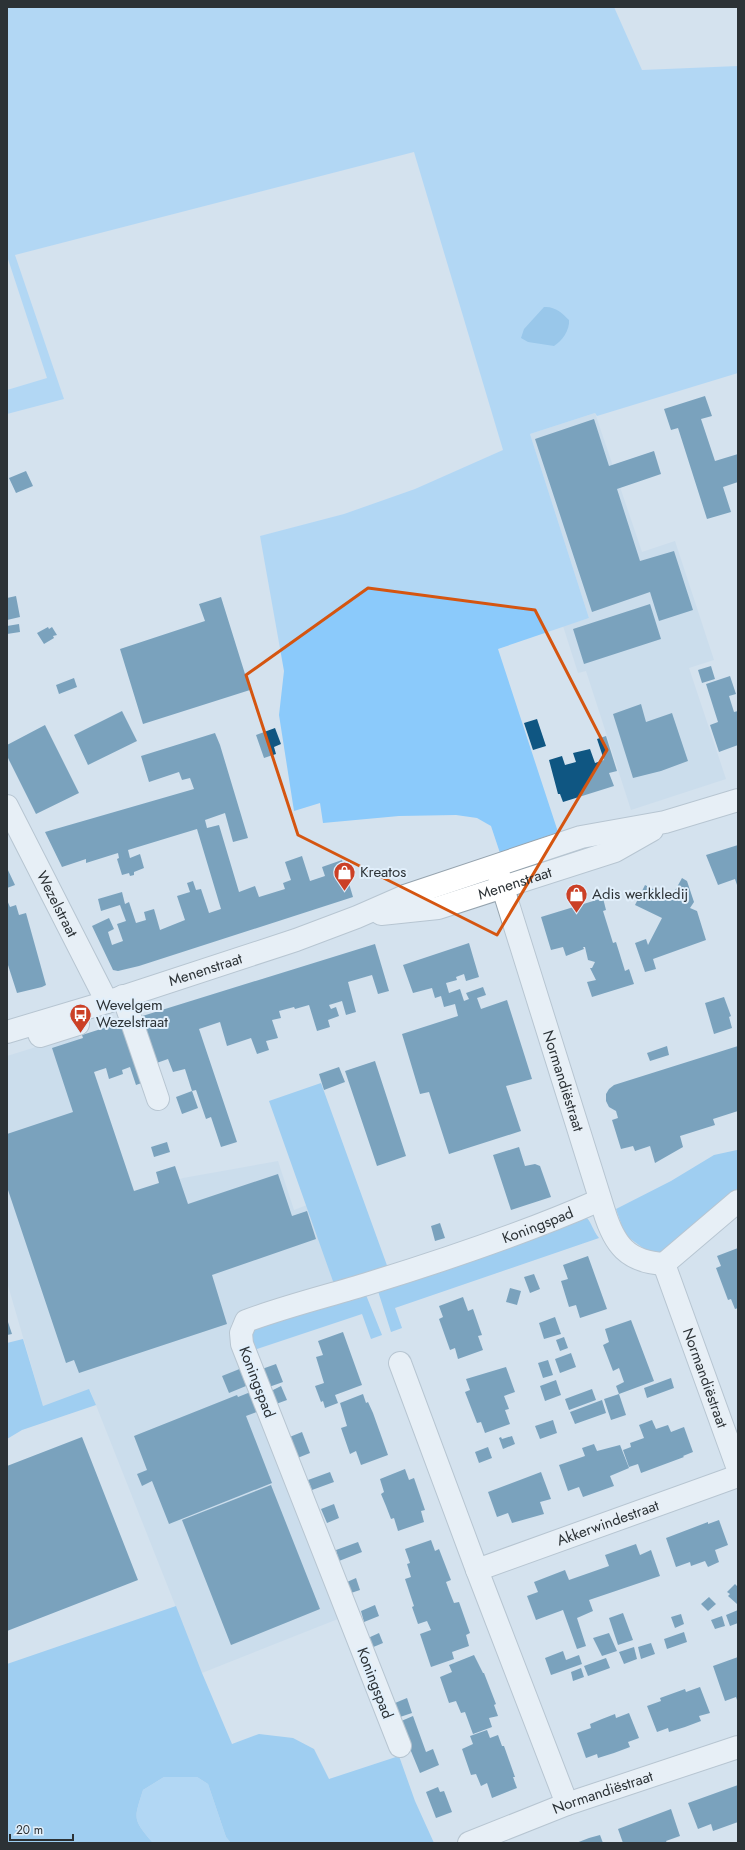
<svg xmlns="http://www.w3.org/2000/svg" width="745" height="1850" font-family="Jost,sans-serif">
  <rect width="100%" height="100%" fill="#d4e2ee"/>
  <path fill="#c2d7e8" d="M595,413L642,552L675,541L714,660L689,668L726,779L631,810L586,671L578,673L563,626L589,618L530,434Z
    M78,1034L132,1197L183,1178L278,1161L294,1210L307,1205L335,1287L231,1324L343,1617L202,1673L90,1390L43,1406L7,1282V1056Z"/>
  <path fill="#8bcafb" d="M7,7H614L642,70L738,66V373L597,416L595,413L530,434L589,618L498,649L558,832L500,853L491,826L477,818L456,815L399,816L323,823L320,803L294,811L279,715L284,671L260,536L344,514L415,489L503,450L414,152L15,255L64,399L7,414V390L47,378L7,256Z
    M164,1777H197L208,1784L226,1837L231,1843H153C132,1819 134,1819 143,1790Z"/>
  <path fill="#60b5f3" d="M321,1083L389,1271L335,1287L269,1101Z
    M737,1150L738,1188L661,1255L643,1248L625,1235L616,1209L671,1181L714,1155Z
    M586,1217C592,1223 593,1231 599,1238L395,1308L402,1328L391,1332L377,1288Z
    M364,1290L382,1335L371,1339L362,1314L251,1351L250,1338L256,1323Z
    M23,1339L43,1406L89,1389L96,1405L22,1430L7,1439V1343Z
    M176,1606L202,1673L232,1744L259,1734L293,1738L314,1749L329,1779L399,1756L415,1801L434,1843H231L226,1837L208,1784L197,1777H164L143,1790C134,1819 132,1819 153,1843H7V1664Z"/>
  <path fill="#52a7e5" d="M544,307C555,306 562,313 569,320C570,330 562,341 554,346L528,342L521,338L524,329Z"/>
  <path fill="#0f5682" d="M705,396L712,416L701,419L715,461L738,454V482L723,487L731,512L707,519L678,428L671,430L664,409Z
    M594,419L609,466L654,451L661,474L617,489L640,561L674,551L693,610L659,621L650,592L592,612L535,439Z
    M26,471L33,486L16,493L9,478Z
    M16,596L20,617L7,620V598Z
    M221,597L250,690L143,724L120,649L205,621L199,604Z
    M650,604L661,639L584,664L573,629Z
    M19,624L20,632L7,634V626Z
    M48,627L49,629L52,627L57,635L53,636L54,638L44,644L37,633Z
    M711,666L715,679L702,683L698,670Z
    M730,676L736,694L729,696L734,712L738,711V745L719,752L710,725L718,722L706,684Z
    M74,678L77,687L59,694L56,685Z
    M641,704L646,722L672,713L688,761L661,771L633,778L613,714Z
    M122,711L137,741L88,765L74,735Z
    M537,719L546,746L533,750L524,723Z
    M45,725L79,793L36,814L7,756V745Z
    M275,728L281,744L274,747L276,754L264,758L256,735Z
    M215,733L220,745L248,838L233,842L225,813L205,820L207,828L219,825L239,892L255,886L259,897L285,889L283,883L291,880L285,862L302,856L310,881L325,876L322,867L342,860L353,897L139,966L118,971L113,970L92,926L109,918L114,929L108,932L112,945L123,941L117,924L126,921L120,905L101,911L98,899L122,892L125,904L129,902L136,923L146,920L144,912L154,909L160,930L185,920L177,896L190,892L187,883L193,881L196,890L201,889L209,913L221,909L197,829L128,850L130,858L140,854L144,868L134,872V875L130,876L129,873L122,875L117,859L119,858L118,853L86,863V859L62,867L45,832L194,789L190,778L182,780L179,772L149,782L141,756Z
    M606,736L617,771L609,773L614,786L563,802L560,794H558L549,760L562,756L565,765L576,762L573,753L590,749L595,763L604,760L597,739Z
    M738,845V888L735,879L718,885L706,855Z
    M7,868L15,885L7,888Z
    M682,878L687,881L694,902L690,908L697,911L706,940L653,959L656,969L645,972L635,943L646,939L648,945L662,918L635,905L645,885L671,898Z
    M603,898L606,910L603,911L613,943L616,942L625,971L629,969L634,984L592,997L587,982L596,980L590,968H592L595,962L588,960L585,947H583L584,949L566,956L563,947L551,950L541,917Z
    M7,900L10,907L16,905L19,915L26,913L46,985L42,987L17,993L7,962Z
    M469,943L479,977L466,981L464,974L456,977L457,980L446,983L449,993L460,989L464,1001L469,999L466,993L483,987L486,995L477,998L481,1009L507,1000L532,1079L506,1086L521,1131L449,1154L429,1092L420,1094L402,1034L458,1016L455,1004L444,1007L441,996L435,998L432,988L413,993L403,965Z
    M375,944L389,991L378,994L372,975L348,982L356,1012L346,1015L342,1001L329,1005L331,1009L336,1007L339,1016L328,1020L330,1027L317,1031L309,1005L295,1009L294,1007L279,1011L281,1018L272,1020L278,1038L266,1041L269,1050L257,1054L251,1038L227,1046L220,1022L199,1029L237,1142L221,1147L211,1117L206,1119L196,1090L192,1091L185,1069L173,1072L168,1059L151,1065L136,1018Z
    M724,997L731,1016L729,1017L732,1028L714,1034L705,1003Z
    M126,1021L147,1081L136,1085L130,1067L122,1070L123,1074L109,1079L106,1068L94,1072L134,1191L159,1183L156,1172L175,1166L188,1204L278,1174L292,1216L307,1211L316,1239L212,1275L227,1324L79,1373L74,1360L66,1363L7,1187V1134L73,1112L52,1048L83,1038L82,1035Z
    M667,1046L669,1055L650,1061L647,1053Z
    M738,1046V1111L713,1119L715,1125L680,1136L683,1147L655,1163L650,1146L635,1151L633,1146L621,1149L612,1120L618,1118L616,1111L609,1107L606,1101V1094L609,1089L614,1085Z
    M375,1061L406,1156L377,1166L345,1071Z
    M339,1067L345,1082L324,1090L319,1074Z
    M192,1091L198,1108L182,1114L176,1097Z
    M167,1142L170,1152L154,1157L151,1147Z
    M519,1147L525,1166L535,1164L540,1166L551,1197L511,1210L493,1155Z
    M440,1223L445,1238L435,1241L431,1226Z
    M738,1248V1308L735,1309L731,1299L728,1300L716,1268L721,1266L717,1256Z
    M588,1256L607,1309L580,1318L576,1305L569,1307L561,1281L568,1279L563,1265Z
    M534,1274L540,1289L530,1293L524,1277Z
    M510,1288L521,1291L517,1305L506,1302Z
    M463,1297L468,1311L473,1309L482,1335L478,1336L483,1350L458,1359L455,1348L450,1350L439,1319L443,1317L439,1306Z
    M555,1317L561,1334L544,1339L539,1323Z
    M7,1319L12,1334L7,1335Z
    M631,1320L654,1381L619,1394L626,1415L611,1420L604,1399L619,1394L616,1386L624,1382L619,1368L613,1371L603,1345L609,1342L605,1329Z
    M343,1332L362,1385L335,1395L338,1403L325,1408L323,1401L321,1402L315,1386L324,1383L316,1357L323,1355L318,1341Z
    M564,1337L568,1348L560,1351L556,1340Z
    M571,1353L576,1367L560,1373L555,1359Z
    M548,1360L553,1375L543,1378L538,1363Z
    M276,1364L283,1382L269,1387L262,1369Z
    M506,1367L515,1392L504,1396L509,1409L505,1410L510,1424L485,1433L481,1422L477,1423L465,1392L470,1390L466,1379Z
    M242,1368L245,1376L243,1377L246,1386L229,1393L222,1376Z
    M671,1378L674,1388L647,1398L644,1388Z
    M556,1380L561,1395L545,1401L540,1386Z
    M281,1386L287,1400L276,1404L271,1391Z
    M592,1389L596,1400L569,1410L565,1399Z
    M253,1391L259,1411L246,1416L272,1483L169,1524L152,1481L142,1486L137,1474L147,1470L134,1436L237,1395L238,1397Z
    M363,1394L366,1403L368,1402L373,1413L388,1455L361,1465L356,1451L350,1454L341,1428L347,1426L340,1403Z
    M602,1400L606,1413L575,1424L570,1412Z
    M553,1420L557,1433L540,1439L535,1426Z
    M652,1420L656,1429L668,1425L671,1432L684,1427L693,1452L683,1456L684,1457L641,1473L638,1464L629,1467L623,1450L631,1447L630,1443L644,1438L639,1425Z
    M302,1432L310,1453L295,1459L287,1438Z
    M512,1436L515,1444L503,1449L499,1438L501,1437L502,1439Z
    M82,1437L138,1580L7,1631V1466Z
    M594,1444L597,1451L620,1445L629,1468L610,1476L614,1486L583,1497L579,1487L568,1491L559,1465L585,1456L582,1448Z
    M488,1447L492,1458L479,1463L475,1452Z
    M405,1469L409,1480L414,1478L425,1510L421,1511L424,1522L398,1531L394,1518L391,1519L386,1506L381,1494L384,1492L380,1479Z
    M330,1472L334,1482L312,1490L308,1480Z
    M541,1472L551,1499L540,1502L544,1514L512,1523L508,1513L497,1517L488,1492Z
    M271,1485L320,1609L231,1645L182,1520Z
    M334,1504L339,1518L327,1523L321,1509Z
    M719,1520L728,1545L715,1550L719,1562L708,1567L705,1561L691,1566L690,1562L676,1567L666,1538L708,1522V1524Z
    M431,1540L435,1551L439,1549L451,1580L446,1582L450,1593L454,1603L459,1602L470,1633L466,1635L469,1646L452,1652L454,1659L431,1667L420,1634L431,1630L427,1621L418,1624L412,1607L414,1606L405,1579L411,1577L407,1564L410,1563L405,1549Z
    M358,1542L362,1552L339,1561L336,1550Z
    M636,1544L640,1555L651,1550L660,1576L589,1600L593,1611L577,1618L586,1646L577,1649L563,1610L536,1620L527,1596L538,1592L534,1582L565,1570L569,1580L609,1566L605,1555Z
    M356,1578L360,1590L351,1593L347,1582Z
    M735,1584L738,1587L737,1604L728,1596L730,1594L727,1592Z
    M709,1597L716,1604L708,1611L701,1604Z
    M375,1605L379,1616L364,1622L361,1611Z
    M738,1610V1623L730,1626L726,1615Z
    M623,1613L633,1640L618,1645L609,1618Z
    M681,1614L684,1624L675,1628L671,1617Z
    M722,1616L725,1626L715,1629L711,1620Z
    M684,1632L687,1642L667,1649L664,1639Z
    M379,1633L383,1643L371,1648L368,1638Z
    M609,1633L617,1651L602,1656L593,1638Z
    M651,1643L655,1654L641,1659L638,1647Z
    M634,1647L637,1659L624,1664L619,1652Z
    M563,1651L566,1660L579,1655L582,1664L551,1675L545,1658Z
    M474,1655L483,1673H484L496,1704L494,1705L498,1716L489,1718L492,1727L473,1734L465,1712L461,1713L456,1701L449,1703L440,1677L452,1672L449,1665Z
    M738,1657V1703L736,1697L725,1701L713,1666Z
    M606,1658L610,1668L588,1676L584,1666Z
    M581,1668L584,1677L573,1681L571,1672Z
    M700,1687L710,1713L699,1716L701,1721L685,1727L669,1732L668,1728L657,1732L647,1706L661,1701L660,1698L685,1689L686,1692Z
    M407,1698L412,1713L400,1717L395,1703Z
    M629,1713L639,1738L628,1742L630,1747L614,1753L598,1758L597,1754L586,1758L577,1733L591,1728L590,1724L602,1719L615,1714L616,1718Z
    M413,1716L426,1752L433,1749L439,1765L420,1773L399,1722Z
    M487,1730L490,1738L498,1735L502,1746H504L515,1777H513L517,1788L492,1798L487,1783L481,1786L476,1774L471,1775L462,1749L473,1744L470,1736Z
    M738,1785V1814L737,1815L738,1822L713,1831L711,1824L698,1829L688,1803Z
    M438,1787L440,1792L444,1791L452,1812L436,1818L426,1792Z
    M671,1809L680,1836L666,1841L667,1843H623L618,1829Z
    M600,1835L603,1843H576L589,1838Z"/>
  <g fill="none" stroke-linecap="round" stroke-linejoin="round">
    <defs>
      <g id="minor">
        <path id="s1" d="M7,806L107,1002"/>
        <path id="s2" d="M497,869L604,1211C614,1244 627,1262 664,1264L738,1201"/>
        <path d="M123,996L158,1099"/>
        <path d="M75,1019L78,1024L40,1036L38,1031L39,1029Z"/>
        <path id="s3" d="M664,1264L738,1469"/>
        <path d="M400,1363L477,1570L567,1804"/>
        <path id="s4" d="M477,1570L738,1476"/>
        <path id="s5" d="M400,1746L242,1344L241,1333L246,1321C286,1306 328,1296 370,1283C448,1259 525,1233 600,1200"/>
        <path id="s6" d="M469,1843L567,1804L738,1747"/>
      </g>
      <g id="major">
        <path id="s7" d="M381,914L438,908L615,851L652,830"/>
        <path id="s8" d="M7,1032L107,1002L296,940L357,917L405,896L581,837L665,822L738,800"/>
      </g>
    </defs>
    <use href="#minor" stroke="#95a3ae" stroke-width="24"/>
    <use href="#major" stroke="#95a3ae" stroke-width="24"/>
    <use href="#minor" stroke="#fff" stroke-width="22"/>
    <use href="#major" stroke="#fff" stroke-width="22"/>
  </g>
  <path d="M0 0H745V1850H0ZM368,588L535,610L607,750L497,935L298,835L246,675Z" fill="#d4e2ee" fill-opacity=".55" fill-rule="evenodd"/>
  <path fill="none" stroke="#d55510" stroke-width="3" stroke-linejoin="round" d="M368,588L535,610L607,750L497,935L298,835L246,675Z"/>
  <defs>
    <symbol id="shop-pin" viewBox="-11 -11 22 30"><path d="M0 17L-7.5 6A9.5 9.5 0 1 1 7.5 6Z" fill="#cb4026" stroke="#e1effb"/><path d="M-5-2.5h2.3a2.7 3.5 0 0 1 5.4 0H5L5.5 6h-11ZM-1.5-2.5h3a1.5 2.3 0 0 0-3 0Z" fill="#fff"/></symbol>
    <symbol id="bus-pin" viewBox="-11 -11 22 30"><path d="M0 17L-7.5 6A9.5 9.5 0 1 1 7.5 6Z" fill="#cb4026" stroke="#e1effb"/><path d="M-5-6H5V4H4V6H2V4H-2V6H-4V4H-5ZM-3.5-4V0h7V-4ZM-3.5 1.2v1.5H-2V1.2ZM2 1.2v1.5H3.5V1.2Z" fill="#fff"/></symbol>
  </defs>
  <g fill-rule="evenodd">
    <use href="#shop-pin" x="332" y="860" width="25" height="34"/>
    <use href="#shop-pin" x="564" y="882" width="25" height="34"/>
    <use href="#bus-pin" x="68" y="1002" width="25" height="34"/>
  </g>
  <g text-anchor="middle" stroke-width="4" stroke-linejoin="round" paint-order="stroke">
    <g font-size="15" fill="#2c3236" stroke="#e1effb" text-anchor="start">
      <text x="360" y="877">Kreatos</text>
      <text x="592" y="899">Adis werkkledij</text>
      <text x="96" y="1010">Wevelgem<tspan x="96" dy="17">Wezelstraat</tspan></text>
    </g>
    <g font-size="15" fill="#2c3236" stroke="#e1effb">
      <text dy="5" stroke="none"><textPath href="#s7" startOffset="138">Menenstraat</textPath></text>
      <text dy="5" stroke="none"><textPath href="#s1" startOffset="110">Wezelstraat</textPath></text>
      <text dy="5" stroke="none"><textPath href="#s8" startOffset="208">Menenstraat</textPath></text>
      <text dy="5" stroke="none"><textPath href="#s2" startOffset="222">Normandiëstraat</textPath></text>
      <text dy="5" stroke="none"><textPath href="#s5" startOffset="763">Koningspad</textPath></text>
      <text dy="5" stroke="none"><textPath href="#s3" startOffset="121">Normandiëstraat</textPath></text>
      <text transform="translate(257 1382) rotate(69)" y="5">Koningspad</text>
      <text dy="5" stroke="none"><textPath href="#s4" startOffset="139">Akkerwindestraat</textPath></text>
      <text transform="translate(375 1683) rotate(69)" y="5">Koningspad</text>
      <text dy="5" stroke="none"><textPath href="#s6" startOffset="143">Normandiëstraat</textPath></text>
    </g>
  </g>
  <rect width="745" height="1850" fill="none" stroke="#2c3236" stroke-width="16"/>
  <path d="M10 1834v6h63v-6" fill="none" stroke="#2c3236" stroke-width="2"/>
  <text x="16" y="1834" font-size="12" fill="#2c3236" stroke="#e1effb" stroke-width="3" paint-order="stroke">20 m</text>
</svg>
